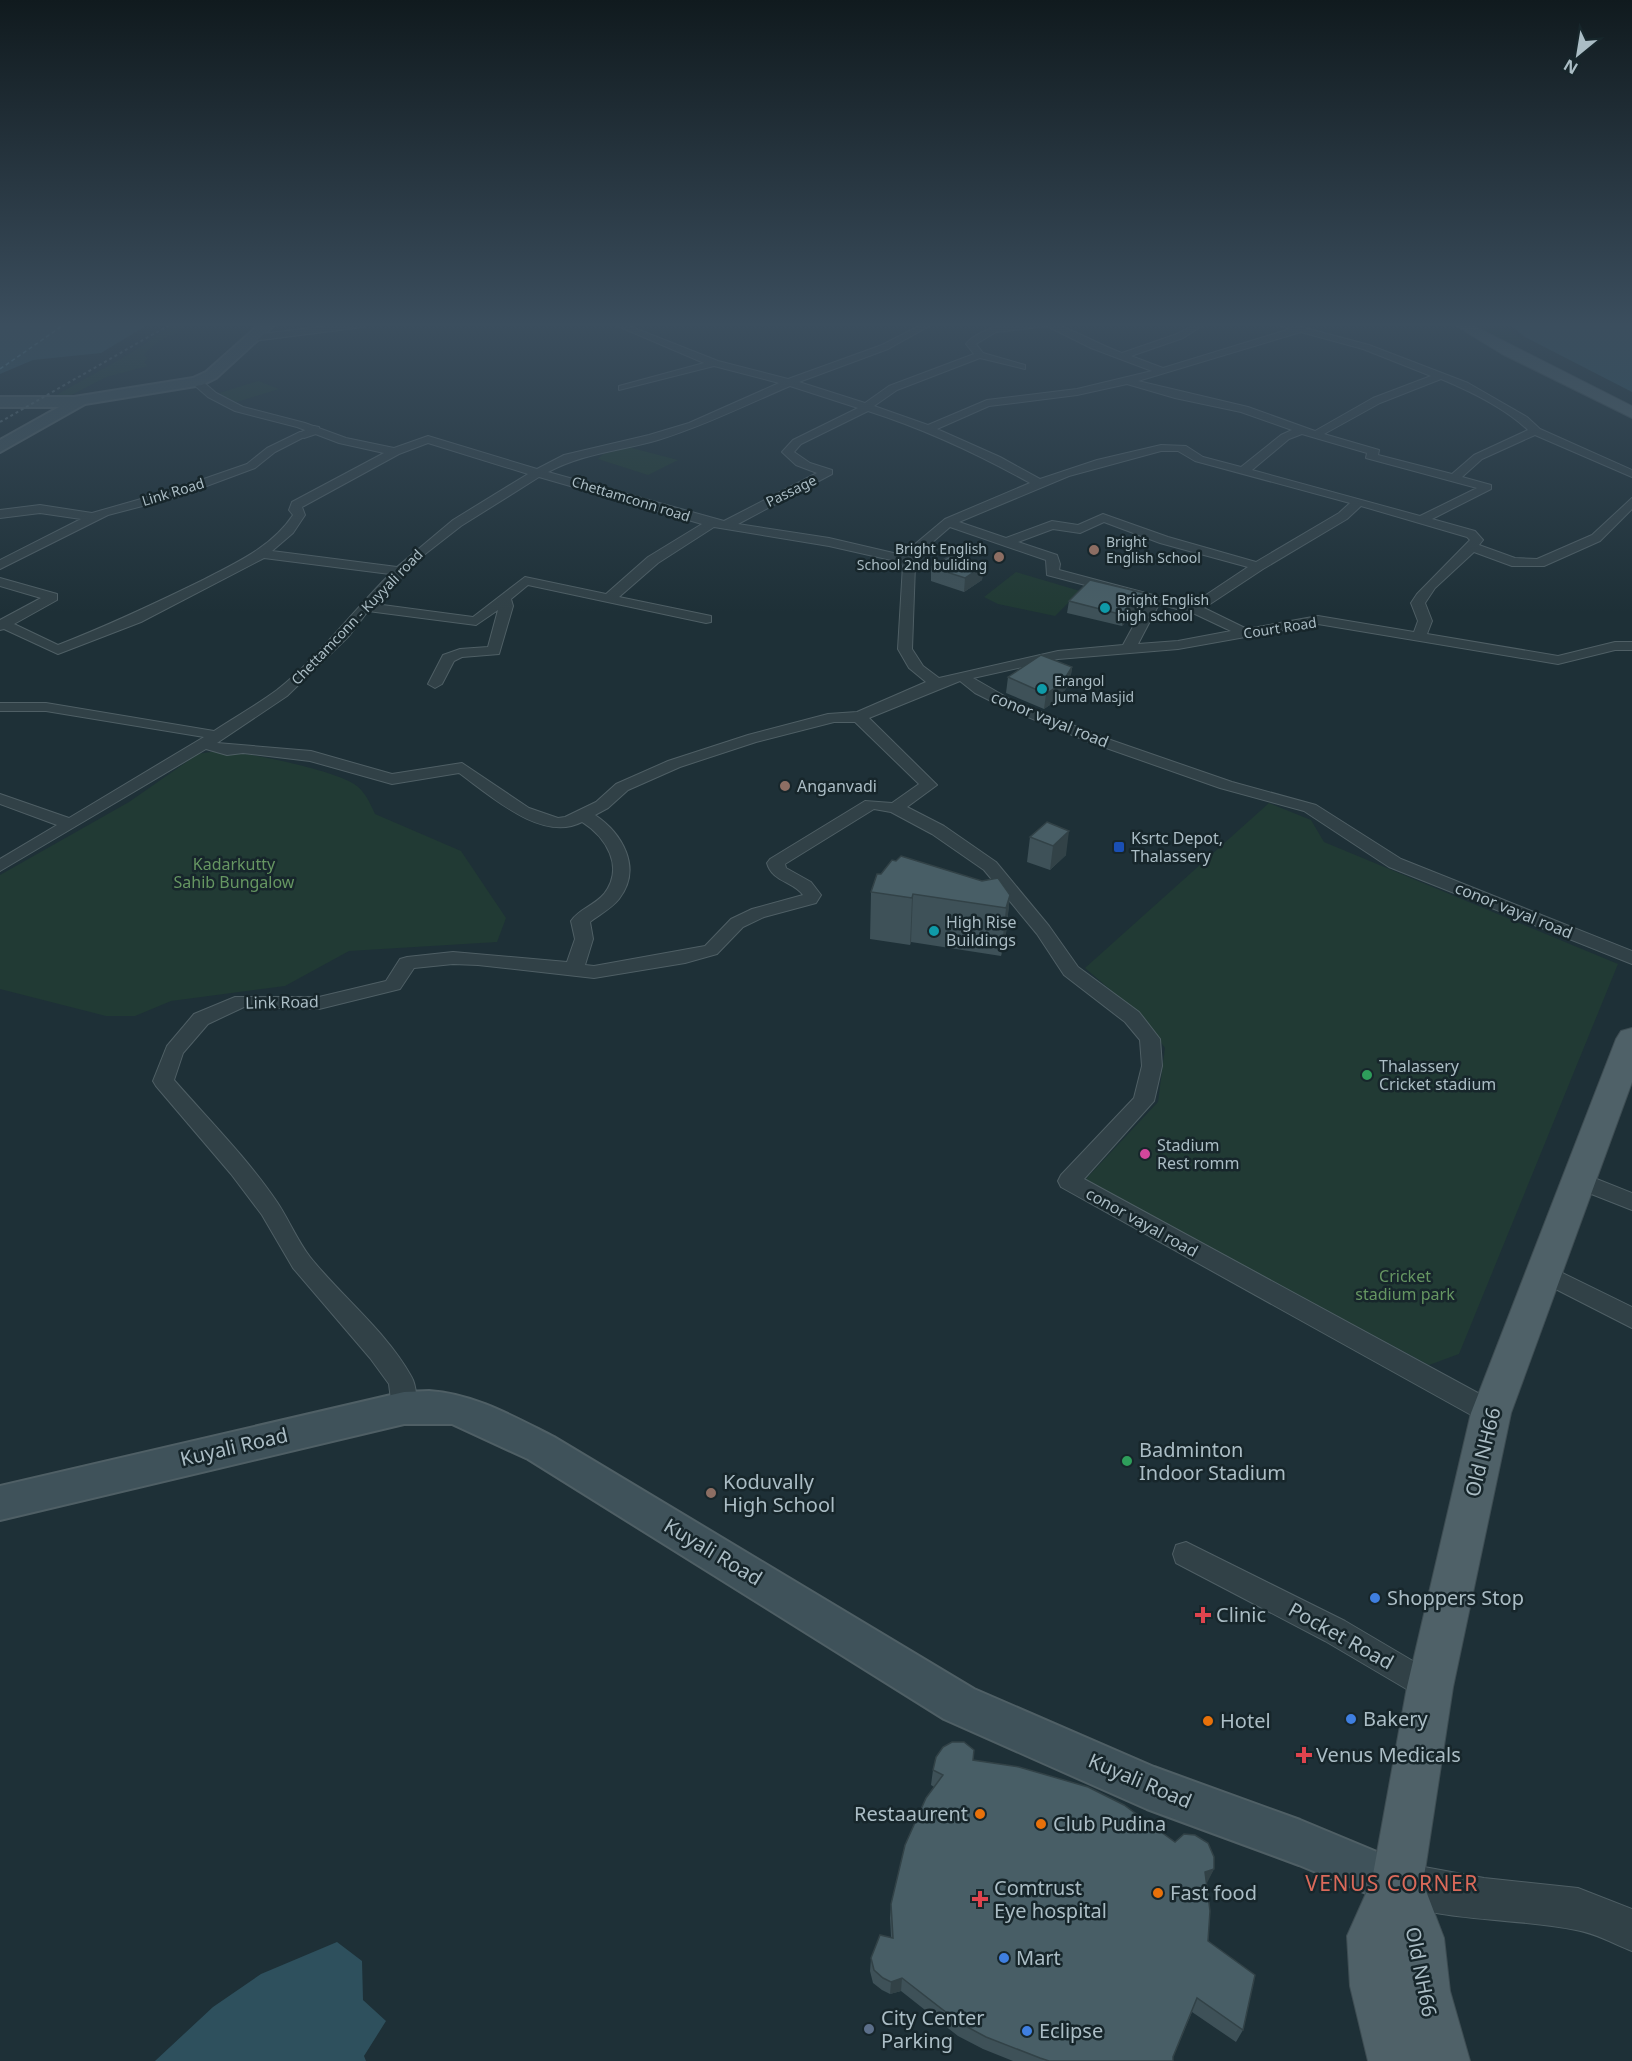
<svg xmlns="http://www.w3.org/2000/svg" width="1632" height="2061" font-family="'Noto Sans',sans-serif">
  <rect width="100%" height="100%" fill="#1e3037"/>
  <path fill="#213a34" d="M174,324H188C175,336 153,340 144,356L148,358L144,362L148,366L106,377L66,398H51L131,353Z
    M1470,324H1503L1521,340L1499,341Z
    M258,381L279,389L237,402L216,394Z
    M628,447L678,460L648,475L598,459L603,454Z
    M1016,572L1080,591L1055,616L998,604L984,597Z
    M217,751C243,751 333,770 354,784C365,791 370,803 375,814L461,851L506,918L497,942L349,951L285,986L171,1001L135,1016H106L0,989V875L129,802L198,754Z
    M1269,803L1311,820L1324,842L1618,964L1459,1354L1429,1365L1084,1181L1158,1102L1165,1048L1142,1017L1085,968Z"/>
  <path fill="#2e505d" d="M0,324H149L101,353L33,360L0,374Z
    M1509,324H1632V392L1525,337Z
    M337,1942L362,1961L363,2000L386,2021L364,2056L366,2061H155L213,2007L261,1974Z"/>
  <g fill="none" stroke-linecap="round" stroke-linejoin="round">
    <path stroke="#6194a6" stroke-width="1.5" stroke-dasharray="4 3" stroke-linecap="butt" d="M0,369L65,324"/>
    <defs>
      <path id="minor" d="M344,324H368L363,327L253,341L248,338L253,335Z
        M613,324H624L718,361L788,379L882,345L923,324H933L888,349L799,382L865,403L889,386L974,354L966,344C981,325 1036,316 1058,325C1080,333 1100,345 1122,353L1177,334L1195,324H1205L1183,338L1131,356L1163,368L1290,329L1276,324H1290L1369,345L1468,383L1527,417L1540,429L1632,470V477L1535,435L1482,459L1462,477L1491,485V489L1432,519L1475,531L1483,540L1479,545L1515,558L1537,559L1592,535L1632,498V509L1600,541L1544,566H1512L1474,552L1435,588L1425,603L1432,621L1427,634L1558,656L1615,642H1632V650H1615L1558,664L1318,624L1178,649L1058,659L973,678L1013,701L1102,737L1232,782L1316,805L1401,859L1632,951V964L1389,867L1304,811L1220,788L1092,743L1003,707L975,693L960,681L869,718L937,785L907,807L944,826L996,862L1049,926L1078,967L1139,1012L1160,1039L1162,1066L1154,1101L1084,1179L1500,1405L1503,1413L1500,1421L1491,1424L1482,1421L1061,1187L1058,1181L1061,1175L1134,1098L1142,1066L1140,1040L1125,1022L1064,975L1037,934L984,870L932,834L891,812L874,809L785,864L786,868L811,882L821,895L816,903L764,917L743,927L717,954L685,963L594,978L478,965L453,964L414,968L400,989L319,1009L244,1007L208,1024L183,1053L174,1080C209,1120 247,1158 277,1202C289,1220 297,1240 310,1257C342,1297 386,1331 411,1376C417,1386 418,1405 413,1416L404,1419L395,1416L392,1408L389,1384L370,1358L293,1268L262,1215L231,1174L156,1086L153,1081L167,1046L194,1014L235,997H319L386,981L400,959L407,957L453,952L567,962L575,939L571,921C579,909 595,905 604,894C625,867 606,837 582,822C542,843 491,796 459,773L392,784L310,761L243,753L227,755L206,749L0,871V859L57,825L0,804V794L69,818L204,737L46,711H0V703H46L214,731C235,717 257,705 277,690C319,657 352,612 390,574L264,558L141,622L58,654L4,629L0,630V620L41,598L0,586V578L57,594V600L14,624L58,645C107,626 154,604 201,581C235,563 271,548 293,515L289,510L292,502L384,453L339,443L297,427L235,411L208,397L193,384V380H201L216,393L243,407L305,423L346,438L394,448L428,436L537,469L564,455L649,435L689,423L779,383L714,366L619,390V386L704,363ZM1047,326L1091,348L1152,371L1077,389L987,400L928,425L874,406L897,390L980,358L1025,369V365L983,353L976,344L996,332ZM1301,332L1363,349L1431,376L1373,398L1315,431L1248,407L1138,381ZM1441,379C1470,391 1505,408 1528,430L1474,455L1452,474L1378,455L1379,450L1324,434L1380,403ZM1127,384L1175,398L1241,412L1292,430L1281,435L1241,467L1203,457L1186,446L1161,445L1097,460L1040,479L1000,457L937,429L989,406L1077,395ZM790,386L858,408L793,440L782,452L796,465L817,473L724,521L548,472C584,453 620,451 658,440C703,426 746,405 790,386ZM868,411C924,429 978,454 1030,483L945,519L902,555L829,538L738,524L832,474V470L810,463L794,452L801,444ZM1302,434L1367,453L1366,458L1477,488L1420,516L1252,470L1289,439ZM428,443L528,474L453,520L397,567L272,551L293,533L305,515L302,507L399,454ZM1161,451H1178L1195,461L1350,503L1339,513L1256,562L1168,537L1103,514L1078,525L1052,521L1006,538L959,522L1069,476ZM539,477L702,524L648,557L606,594L525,577L473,617L375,604L420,558L461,526ZM1361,506L1467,537L1470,540L1417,594L1411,603L1418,621L1414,632L1318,616L1247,629L1204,608L1263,569L1347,519ZM1104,522L1160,543L1248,567L1191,605L1059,570L1060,564L1057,555L1018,542L1053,529L1080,533ZM714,527L829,546L900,562L903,565L898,649L909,668L926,682L857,712L828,714L748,735L668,761L616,784L596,802L565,817L558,818L529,808L462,763L392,774L311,751L217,743L287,696L349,636L368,611L476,625L498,610L488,647L460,649L443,655L428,684L435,688L442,684L454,661L462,657L499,654L513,606L511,599L528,585L706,623L711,622V616L619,597L658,563ZM950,527L1046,560L1047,575L1147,601L1123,645L1058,651L939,678L923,666L912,649L915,565L912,560ZM1159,604L1195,614L1231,631L1178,641L1138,644ZM834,722H855L919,784L892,803L865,801L770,859L767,863C772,882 793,881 803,895L752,909L731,919L705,946L594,966L585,965L593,939L590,922C599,915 612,908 619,899C643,868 622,833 595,815L608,808L628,790L680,767L756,742Z
        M300,432L310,434L275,452L255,468L177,497L108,515L0,569V560L81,519L40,513L0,518V510L40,505L92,513L169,491L247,464L267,448Z
        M1579,1172L1632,1193V1210L1571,1186L1568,1180L1571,1174Z
        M1544,1264L1632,1307V1328L1536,1279L1533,1273L1536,1267Z
        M1186,1542L1345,1621L1440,1677L1444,1687L1440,1697L1430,1701L1420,1697L1325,1641L1176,1563L1173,1554L1176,1545Z"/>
      <path id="tertiary" d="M314,426L319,427V433L304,438L297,434Z
        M1397,1862L1484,1878L1578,1888L1632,1909V1951C1614,1944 1595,1933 1576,1930C1513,1917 1443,1923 1382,1898L1376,1883L1382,1868Z"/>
      <path id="secondary" d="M260,324H275L216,378L202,385L85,404L0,452V440L59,407H0V397H74L193,378L206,372Z
        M429,1391C475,1394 514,1417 554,1437L974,1689L1154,1767L1300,1820L1413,1867L1420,1883L1413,1899L1397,1906L1299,1865L1147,1809L944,1719L528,1459L452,1424H404L0,1520V1486L404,1392Z"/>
      <path id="primary" d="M1453,324H1470L1632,406V418L1502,354Z
        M1632,1028V1082L1511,1413L1453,1687L1423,1883L1444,1938L1450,1991L1470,2061H1368L1350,1986L1347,1936L1372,1880L1407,1687L1471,1413L1616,1039L1621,1031Z"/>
    </defs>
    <use href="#minor" stroke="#4f5f65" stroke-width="2"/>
    <use href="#tertiary" stroke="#4f5f65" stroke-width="2"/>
    <use href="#secondary" stroke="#4f5f65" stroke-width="4"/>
    <use href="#primary" stroke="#3e4d53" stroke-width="2"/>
    <use href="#minor" fill="#314147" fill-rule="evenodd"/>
    <use href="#tertiary" fill="#314147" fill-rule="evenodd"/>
    <use href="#secondary" fill="#3f525a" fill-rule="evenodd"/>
    <use href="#primary" fill="#4f6168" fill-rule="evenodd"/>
    <path stroke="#53676f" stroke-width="2" stroke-dasharray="3 3" stroke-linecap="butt" d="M0,422L171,324"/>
  </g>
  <path fill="#3e5158" d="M984,565L982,580L964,592L931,581V567Z
    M1069,601L1142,604L1122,626L1067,613Z
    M1072,667L1070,682L1060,698L1044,709L1006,693L1008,677Z
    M1047,822L1066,855L1050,870L1027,862L1030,837Z
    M896,861L1010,895L1005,943L1001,956L911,942L910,945L870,939L871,892L881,874Z
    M973,1760L1175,1842L1214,1869L1206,1883L1208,1941L1243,2030L1236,2042L1192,2012L1173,2057V2061H1013L983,2049L958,2036L901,1991L890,1994L882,1990L873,1983L870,1971L871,1958L891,1937L890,1918L891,1904L934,1787L931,1785L933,1770Z"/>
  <path fill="#324247" d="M984,565L982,580L964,592L965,578Z
    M1144,593L1142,604L1122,626L1123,615Z
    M1072,667L1070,682L1060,698L1044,709L1046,694Z
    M1069,831L1066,855L1050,870L1053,846Z
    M913,894L911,942L910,945L912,898Z
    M1010,895L1005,943L1001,956L1006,908Z
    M1214,1869L1207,1883L1198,1886L1205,1872Z
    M902,1978L901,1991L890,1994L891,1982Z"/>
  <path fill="#485e66" stroke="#324247" stroke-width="1.5" d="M951,555L984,565L965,578L931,567Z
    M1090,580L1144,593L1123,615L1069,601Z
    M1041,655L1072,667L1062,683L1046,694L1008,677Z
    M1047,822L1069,831L1053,846L1030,837Z
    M901,856L982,881L998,878L1010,895L1006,908L913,894L912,898L871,892L877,874H881L892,860L896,861Z
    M952,1742H964L974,1750L973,1760L1019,1767L1088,1787L1124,1805L1175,1842L1184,1834L1195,1835L1208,1843L1214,1857V1869L1205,1872L1210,1911L1208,1941L1255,1975L1243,2030L1197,1998L1173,2057V2061H1049L1040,2058L986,2037L960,2023L902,1978L891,1982L883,1978L874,1970L871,1958L880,1935L893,1938L891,1904L905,1845L926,1798L943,1775L933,1770L936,1757L943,1747Z"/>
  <linearGradient id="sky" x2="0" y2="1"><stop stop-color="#101a1e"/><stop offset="0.53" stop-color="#3b4e5e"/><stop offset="1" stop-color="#3b4e5e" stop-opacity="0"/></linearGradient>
  <rect width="1632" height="612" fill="url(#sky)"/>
  <g fill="#8d6e63" stroke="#17262b" stroke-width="2">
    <circle cx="1094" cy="550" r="6"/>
    <circle cx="999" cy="557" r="6"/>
    <circle cx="785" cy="786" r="6"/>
    <circle cx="711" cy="1493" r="6"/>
  </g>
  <g fill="#0f9aa8" stroke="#17262b" stroke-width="2">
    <circle cx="1105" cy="608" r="6"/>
    <circle cx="1042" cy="689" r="6"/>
    <circle cx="934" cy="931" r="6"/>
  </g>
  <rect fill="#1a4fb4" stroke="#17262b" stroke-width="2" x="1113" y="841" width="12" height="12" rx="3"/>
  <g fill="#2e9e5b" stroke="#17262b" stroke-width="2">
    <circle cx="1367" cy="1075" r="6"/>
    <circle cx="1127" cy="1461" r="6"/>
  </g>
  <circle fill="#d1479c" stroke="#17262b" stroke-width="2" cx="1145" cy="1154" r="6"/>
  <g fill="#3f7fe0" stroke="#17262b" stroke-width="2">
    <circle cx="1375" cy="1598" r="6"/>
    <circle cx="1351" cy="1719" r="6"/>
    <circle cx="1004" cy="1958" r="6"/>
    <circle cx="1027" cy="2031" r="6"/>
  </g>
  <g fill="#e0444e" stroke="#17262b" stroke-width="2">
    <path d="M1200 1606h6v6h6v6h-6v6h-6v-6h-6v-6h6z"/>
    <path d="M1301 1746h6v6h6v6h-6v6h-6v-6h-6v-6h6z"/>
    <path d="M977 1890h6v6h6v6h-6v6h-6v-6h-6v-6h6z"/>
  </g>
  <g fill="#e8710a" stroke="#17262b" stroke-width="2">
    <circle cx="1208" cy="1721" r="6"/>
    <circle cx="980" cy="1814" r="6"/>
    <circle cx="1041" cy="1824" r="6"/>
    <circle cx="1158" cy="1893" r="6"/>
  </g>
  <circle fill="#5c6f8a" stroke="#17262b" stroke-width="2" cx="869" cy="2029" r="6"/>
  <g text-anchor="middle" stroke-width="5" stroke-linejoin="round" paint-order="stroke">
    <g font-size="14" fill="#abbdc5" stroke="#17262b">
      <text transform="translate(791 491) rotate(-26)" y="5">Passage</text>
      <text transform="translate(173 492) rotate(-17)" y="5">Link Road</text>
      <text transform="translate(631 499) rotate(17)" y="5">Chettamconn road</text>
      <text transform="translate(357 617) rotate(-46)" y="5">Chettamconn - Kuyyali road</text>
      <text transform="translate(1280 628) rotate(-9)" y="5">Court Road</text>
    </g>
    <g font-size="14" fill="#abbdc5" stroke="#17262b" text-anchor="start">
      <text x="1106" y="547">Bright<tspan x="1106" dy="16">English School</tspan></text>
      <text x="987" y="554" text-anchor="end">Bright English<tspan x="987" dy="16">School 2nd buliding</tspan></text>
      <text x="1117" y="605">Bright English<tspan x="1117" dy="16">high school</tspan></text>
      <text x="1054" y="686">Erangol<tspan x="1054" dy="16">Juma Masjid</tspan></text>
    </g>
    <g font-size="16" fill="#abbdc5" stroke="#17262b">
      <text transform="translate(1050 719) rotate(22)" y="6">conor vayal road</text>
      <text transform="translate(1514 910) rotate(22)" y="6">conor vayal road</text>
      <text transform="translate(282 1002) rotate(-1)" y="6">Link Road</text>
      <text transform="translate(1142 1222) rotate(29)" y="6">conor vayal road</text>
    </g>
    <g font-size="16" fill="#abbdc5" stroke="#17262b" text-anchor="start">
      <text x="797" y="792">Anganvadi</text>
      <text x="1131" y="844">Ksrtc Depot,<tspan x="1131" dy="18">Thalassery</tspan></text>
      <text x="946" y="928">High Rise<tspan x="946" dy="18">Buildings</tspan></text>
      <text x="1379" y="1072">Thalassery<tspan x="1379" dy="18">Cricket stadium</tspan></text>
      <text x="1157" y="1151">Stadium<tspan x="1157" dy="18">Rest romm</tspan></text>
    </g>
    <g font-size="16" fill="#669662" stroke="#17262b">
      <text x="234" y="870">Kadarkutty<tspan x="234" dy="18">Sahib Bungalow</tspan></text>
      <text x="1405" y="1282">Cricket<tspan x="1405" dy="18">stadium park</tspan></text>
    </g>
    <g font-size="20" fill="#abbdc5" stroke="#17262b">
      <text transform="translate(234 1447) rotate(-13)" y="7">Kuyali Road</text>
      <text transform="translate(1483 1452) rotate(-76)" y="7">Old NH66</text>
      <text transform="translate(713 1552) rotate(31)" y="7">Kuyali Road</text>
      <text transform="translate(1341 1636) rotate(29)" y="7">Pocket Road</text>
      <text transform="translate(1140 1781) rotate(23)" y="7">Kuyali Road</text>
      <text transform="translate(1421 1972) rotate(79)" y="7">Old NH66</text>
    </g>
    <g font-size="20" fill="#abbdc5" stroke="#17262b" text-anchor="start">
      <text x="1139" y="1457">Badminton<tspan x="1139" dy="23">Indoor Stadium</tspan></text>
      <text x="723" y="1489">Koduvally<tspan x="723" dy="23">High School</tspan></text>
      <text x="1387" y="1605">Shoppers Stop</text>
      <text x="1216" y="1622">Clinic</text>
      <text x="1363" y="1726">Bakery</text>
      <text x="1220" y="1728">Hotel</text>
      <text x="1316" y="1762">Venus Medicals</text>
      <text x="968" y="1821" text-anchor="end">Restaaurent</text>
      <text x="1053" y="1831">Club Pudina</text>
      <text x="994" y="1895">Comtrust<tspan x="994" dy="23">Eye hospital</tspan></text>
      <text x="1170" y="1900">Fast food</text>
      <text x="1016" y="1965">Mart</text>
      <text x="881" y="2025">City Center<tspan x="881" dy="23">Parking</tspan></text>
      <text x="1039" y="2038">Eclipse</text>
    </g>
    <g font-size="21" letter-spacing="1.5" fill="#db6a5a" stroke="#17262b">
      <text x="1392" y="1891">VENUS CORNER</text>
    </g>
  </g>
  <g transform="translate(1578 54) rotate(210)" stroke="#17262b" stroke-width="4.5" paint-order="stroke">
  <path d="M0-4.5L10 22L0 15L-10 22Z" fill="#abbdc5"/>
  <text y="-9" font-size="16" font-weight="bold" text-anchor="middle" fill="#abbdc5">N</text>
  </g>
</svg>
